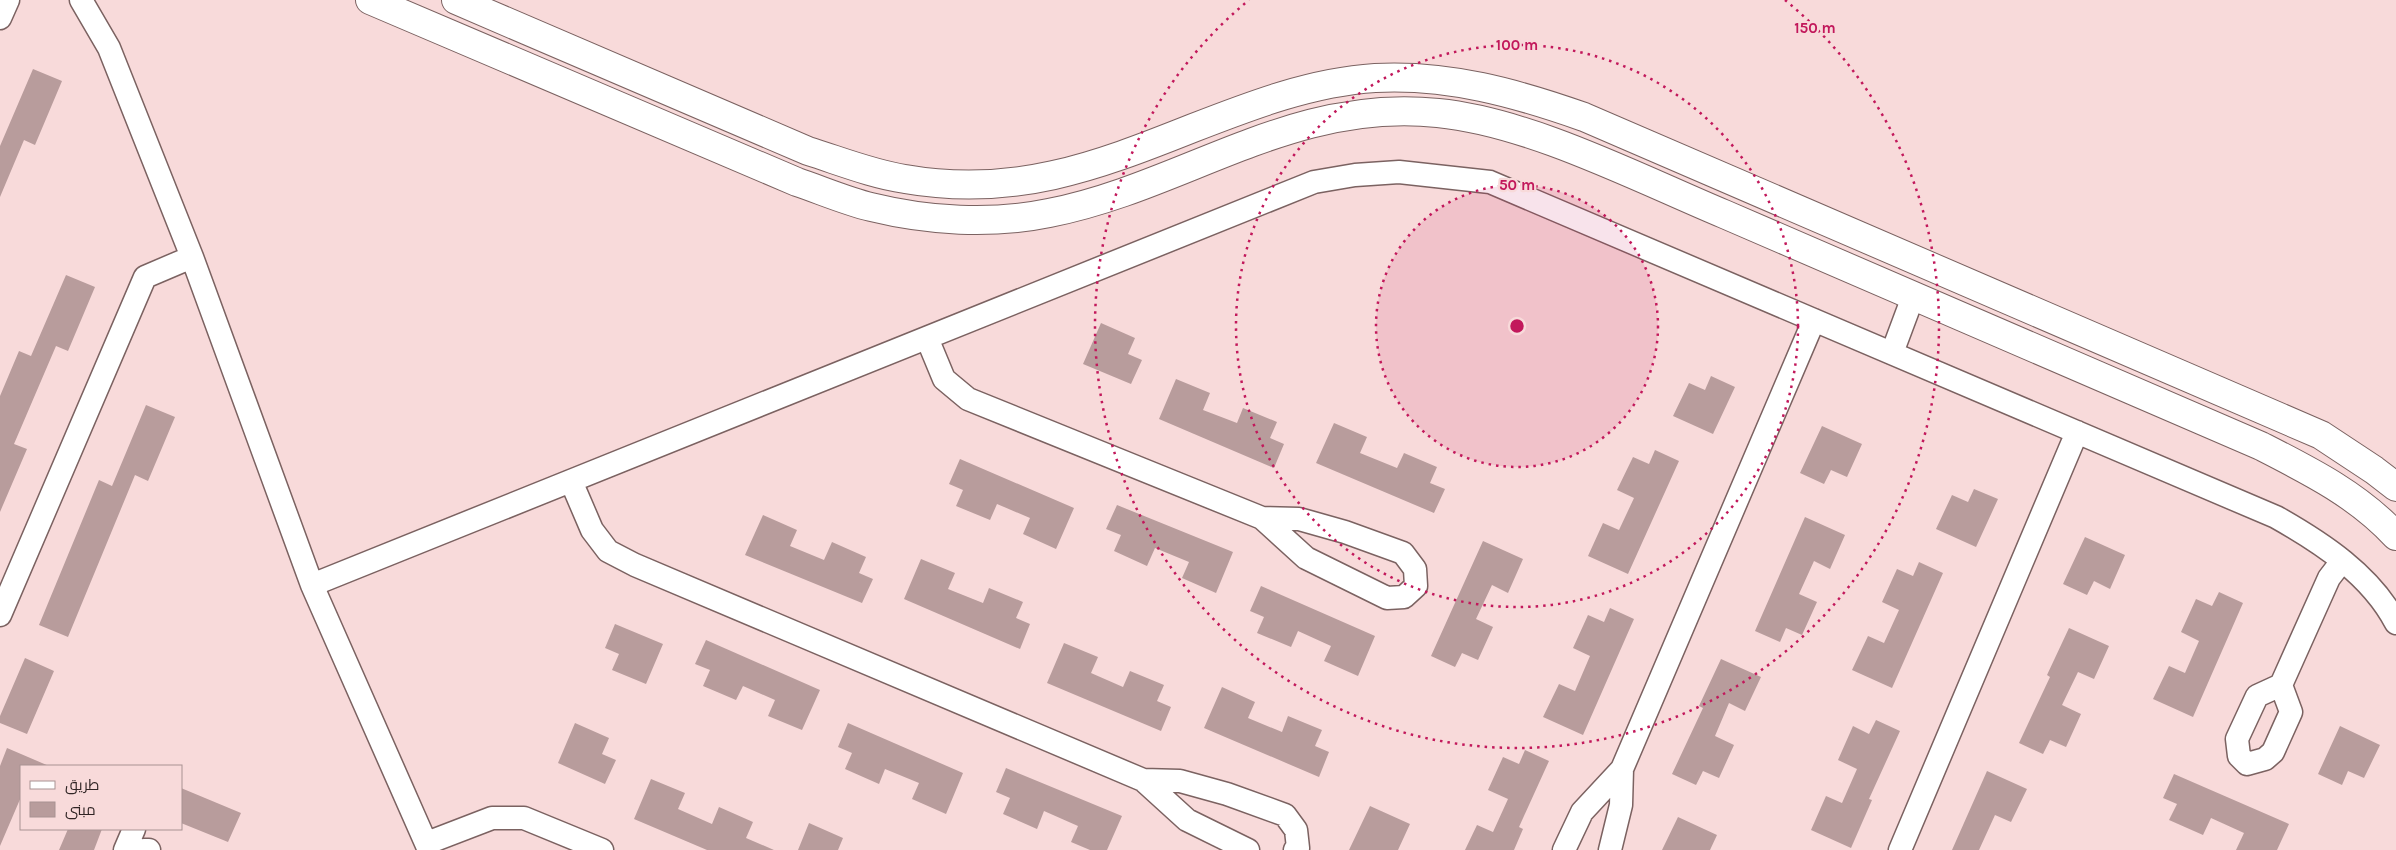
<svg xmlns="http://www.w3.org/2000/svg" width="2396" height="850" font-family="Karla,Cairo,sans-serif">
  <rect width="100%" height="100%" fill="#f8dada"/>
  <path fill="#b89c9c" d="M33,69L62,81L35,145L24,140L0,197V146Z
    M66,275L95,287L68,351L56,346L14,444L27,449L0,512V396L19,351L31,356Z
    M1101,323L1135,338L1128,354L1142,360L1131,384L1083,364Z
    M1711,376L1735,387L1713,434L1673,416L1689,383L1705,390Z
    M1176,379L1210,393L1203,410L1237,423L1243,408L1277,422L1270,438L1284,444L1274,468L1159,419Z
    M146,405L175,417L148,481L135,475L68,637L39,625L99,480L112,486Z
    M1334,423L1367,437L1360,453L1397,468L1404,453L1437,467L1430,483L1445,489L1434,513L1316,463Z
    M1822,426L1862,444L1847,477L1831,470L1824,484L1800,473Z
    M1655,450L1679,461L1628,574L1588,556L1603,523L1619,530L1634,498L1617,490L1633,457L1649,464Z
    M960,459L1074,508L1056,549L1023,534L1030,518L997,504L990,520L956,506L963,490L949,484Z
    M1974,489L1998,499L1976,547L1936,529L1952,495L1968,502Z
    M1117,505L1233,552L1216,593L1182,578L1189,562L1155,548L1147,566L1114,551L1121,535L1106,529Z
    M763,515L797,530L790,546L824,560L832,542L866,557L859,573L873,579L862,603L745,555Z
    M1805,517L1845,535L1830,569L1814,561L1799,594L1817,602L1802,635L1786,628L1780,642L1755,631Z
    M2085,537L2125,555L2110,589L2094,581L2087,595L2063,584Z
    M1483,541L1523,559L1508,593L1492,585L1476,619L1493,627L1478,660L1462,653L1455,667L1431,656Z
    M921,559L955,573L948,589L983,603L989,588L1023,602L1016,618L1030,624L1020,649L904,599Z
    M1919,562L1943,573L1892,688L1852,670L1868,636L1884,643L1899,610L1882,602L1897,569L1913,576Z
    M1261,586L1375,636L1358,676L1324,661L1331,646L1298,631L1291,647L1257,633L1264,617L1250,611Z
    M2219,592L2243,603L2193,717L2153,699L2169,666L2185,673L2199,641L2181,632L2196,599L2212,606Z
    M1610,608L1634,619L1583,735L1543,717L1559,684L1575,691L1590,656L1573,648L1588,615L1604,622Z
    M615,624L663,644L646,684L612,670L619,654L605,648Z
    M2069,628L2109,646L2094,679L2078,672L2062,705L2081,714L2066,747L2050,740L2043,754L2019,743L2050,677L2047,675Z
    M706,640L820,690L802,730L768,716L775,700L743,686L736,700L703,686L710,670L695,664Z
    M1064,643L1098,657L1091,673L1123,687L1130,671L1164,685L1157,701L1171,707L1161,731L1047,683Z
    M25,658L54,671L27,734L0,723V716Z
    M1721,659L1761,677L1745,711L1729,703L1715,736L1734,745L1719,778L1703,771L1696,785L1672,774L1703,708L1699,706Z
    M1222,687L1255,702L1248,718L1282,732L1288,716L1322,730L1315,746L1329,752L1319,777L1204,728Z
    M1876,720L1900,731L1869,799L1872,800L1851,848L1811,830L1826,796L1842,803L1857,769L1838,760L1853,726L1869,734Z
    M575,723L609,738L602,754L616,760L605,784L558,763Z
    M848,723L963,773L946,814L912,799L919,783L885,769L879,784L845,769L852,753L838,747Z
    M2340,726L2380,745L2364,778L2348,771L2342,785L2318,774Z
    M7,748L49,766H21V797L0,846V766Z
    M1525,750L1549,761L1519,827L1523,829L1514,850H1465L1477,825L1493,832L1508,799L1488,790L1503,757L1519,764Z
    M1006,768L1122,816L1107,850H1090L1071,842L1078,826L1044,811L1037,829L1003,814L1010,798L996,792Z
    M1987,771L2027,789L2011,822L1995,815L1979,850H1952Z
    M2174,774L2289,824L2277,850H2236L2244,833L2211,818L2203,835L2169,820L2177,804L2163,798Z
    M651,779L685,793L678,809L712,824L719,807L753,822L746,838L774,850H707L634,819Z
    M181,788L241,813L228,842L181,823Z
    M1370,806L1410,824L1398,850H1349Z
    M1678,817L1717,835L1710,850H1662Z
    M809,823L843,838L838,850H798Z
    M68,829H102L94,850H59Z"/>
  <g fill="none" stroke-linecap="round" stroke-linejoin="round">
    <defs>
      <path id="street" d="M81,0L109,48L192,257L312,585L429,850
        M0,18L8,0
        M927,338L944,379L968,399L1262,518L1299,519L1345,532L1403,553L1415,569L1416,586L1404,597L1387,598L1306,558L1262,518
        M1892,353L1914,294
        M571,481L592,530L608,551L635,565L1143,780L1187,820L1248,850
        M312,585L1314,182L1355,175L1399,172L1490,182L2276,517C2322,543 2371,575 2396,623
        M0,615L145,277L192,257
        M2281,685L2291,712L2273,752L2265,759L2247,764L2239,756L2237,739L2257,696L2281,685L2329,578L2342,561
        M1143,780L1180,781L1227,794L1285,815L1296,830L1298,848L1295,850
        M427,843L492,818H524L602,850
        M125,850L134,829
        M144,850H149
        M1564,850L1582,812L1622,769L1814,320
        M1610,850L1621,805L1622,769
        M1900,850L2077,432"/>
      <path id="secondary" d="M370,0L797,182C821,190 846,201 871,207C928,221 991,225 1049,213C1183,187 1292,97 1438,113C1530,122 1638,178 1724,214C1903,290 2082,368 2261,446C2310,471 2358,495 2396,536
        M456,0L808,151C840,161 872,174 905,179C1013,198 1095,167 1193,128C1252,105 1312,82 1375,78C1448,74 1516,93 1584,117L2321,435L2374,470L2396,487"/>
    </defs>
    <use href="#street" stroke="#7b6261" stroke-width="25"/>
    <use href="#secondary" stroke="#7b6261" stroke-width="30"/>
    <use href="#street" stroke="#fff" stroke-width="22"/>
    <use href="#secondary" stroke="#fff" stroke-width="28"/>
  </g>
  <circle cx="1517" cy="326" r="141" fill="#c2185b" fill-opacity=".12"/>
  <g fill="none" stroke="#c2185b" stroke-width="2.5" stroke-dasharray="2.5 5">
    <circle cx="1517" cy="326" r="141"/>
    <circle cx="1517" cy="326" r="281"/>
    <path d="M1785 0A422 422 0 1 1 1249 0"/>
  </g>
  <circle cx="1517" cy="326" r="8" fill="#c2185b" stroke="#f8dada" stroke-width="2.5"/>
  <g font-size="15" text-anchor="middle" font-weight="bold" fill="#c2185b" stroke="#f8dada" stroke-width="4.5" stroke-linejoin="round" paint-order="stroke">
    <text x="1815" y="33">150 m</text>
    <text x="1517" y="50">100 m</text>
    <text x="1517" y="190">50 m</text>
  </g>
  <rect x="20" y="765" width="162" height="65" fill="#f8dada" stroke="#a89292"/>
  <rect x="30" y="781" width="25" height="8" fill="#ffffff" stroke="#a89292"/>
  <text x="65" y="790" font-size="15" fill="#302525">طريق</text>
  <rect x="30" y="802" width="25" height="15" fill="#b89c9c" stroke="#a89292"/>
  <text x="65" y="815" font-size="15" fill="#302525">مبنى</text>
</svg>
